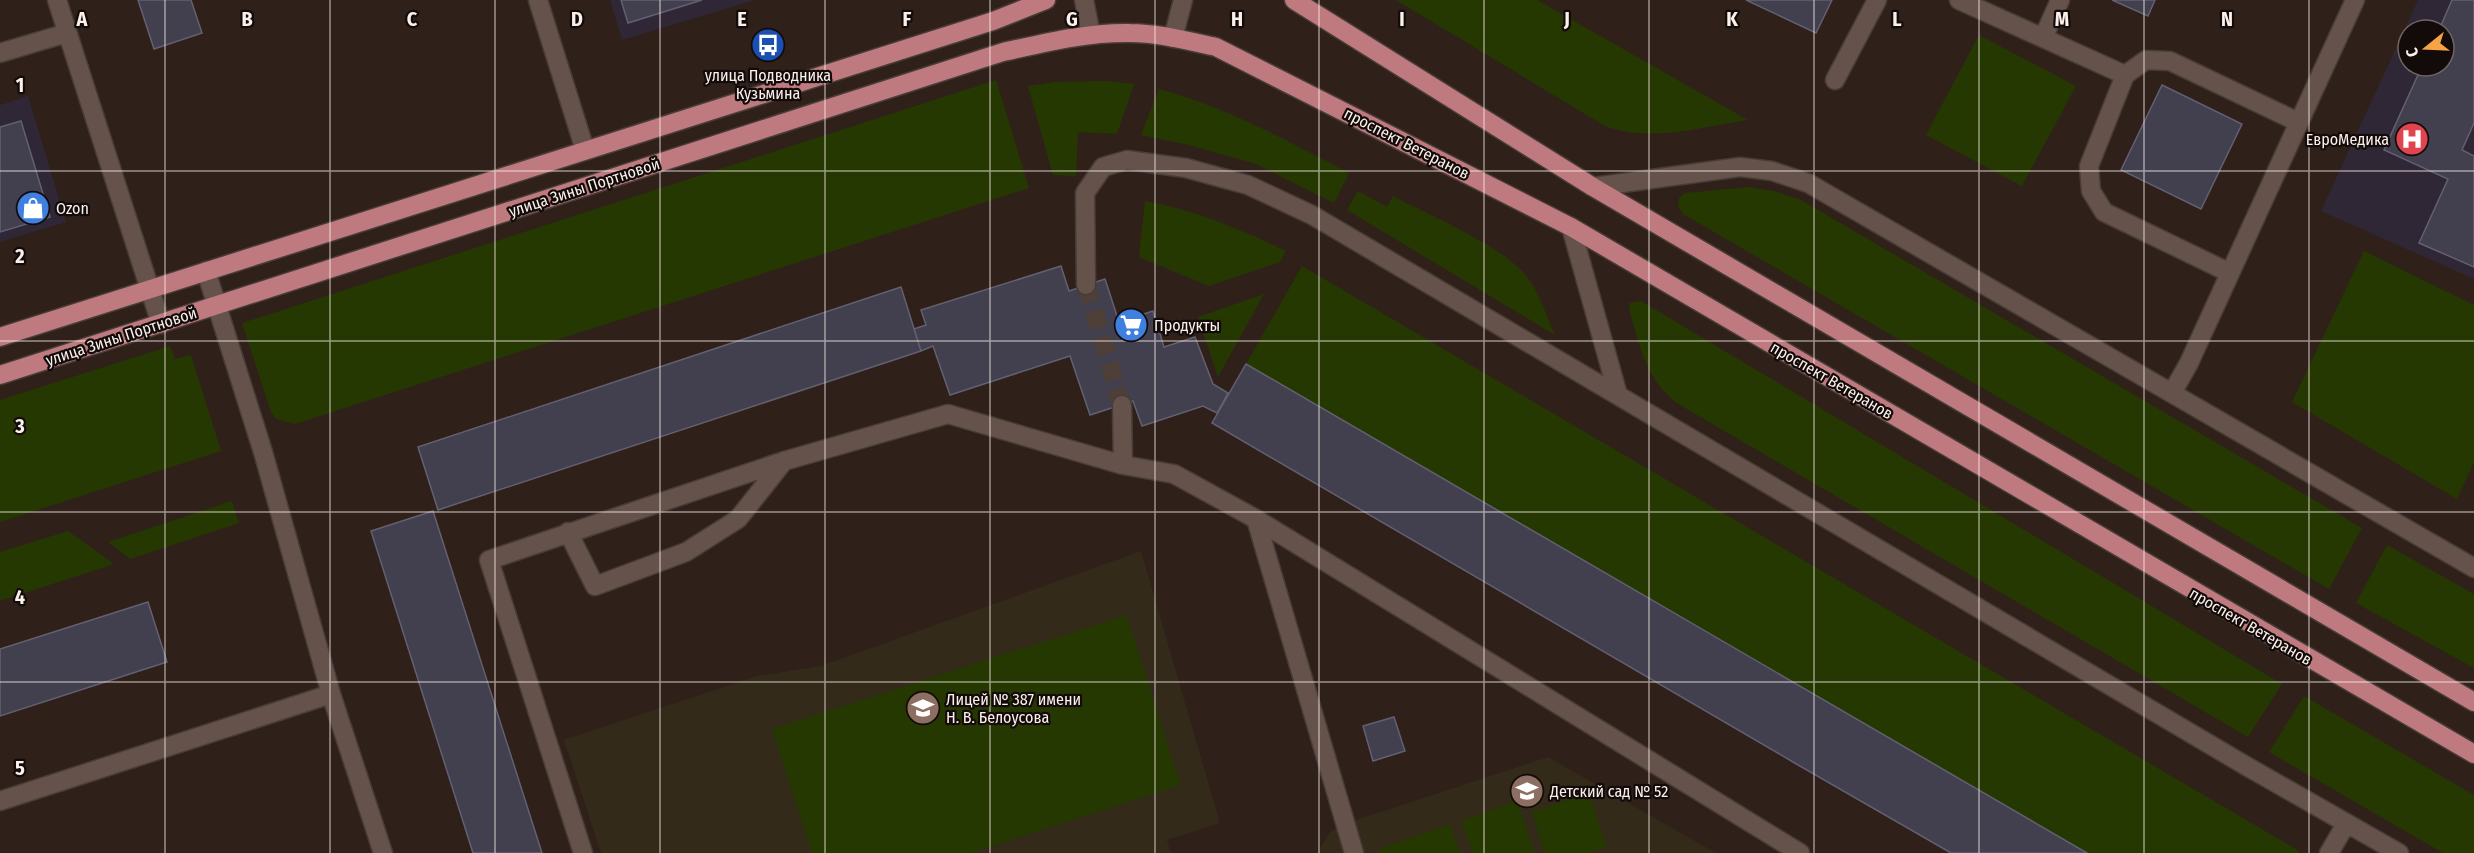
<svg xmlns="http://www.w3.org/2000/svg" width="2474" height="853" font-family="'Fira Sans Condensed',sans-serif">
  <rect width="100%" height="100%" fill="#2f2019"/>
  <path fill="#302736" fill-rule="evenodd" d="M610,0H755L622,40Z
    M2418,0H2474V279L2321,211ZM2408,30H2444V66H2408Z
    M28,96L66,222L0,242V105Z"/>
  <path fill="#332a1a" d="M1141,551L1220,823L1167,840L1171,853H601L564,740L757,676L821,666Z
    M1548,757L1716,853H1317L1330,832L1344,824Z"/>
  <path fill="#263802" d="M1396,0H1537L1748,120C1701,127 1651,143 1605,126Z
    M1979,35L2076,86L2022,186L1926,135Z
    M996,80L1029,188L295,424L276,419L271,412L242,323Z
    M1106,81L1134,84L1117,134L1078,132L1076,176L1053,175L1028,86L1055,82Z
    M1159,89C1229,108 1286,140 1349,173L1334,203L1256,164L1189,145L1141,135Z
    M1748,187L1774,191L1801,200L2362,528L2329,589L1683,214L1678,206L1679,198L1685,193Z
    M1358,191L1387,207L1393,196C1429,215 1493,242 1521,270C1538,287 1545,313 1555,335L1347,210Z
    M1145,201C1195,210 1240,229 1286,251L1280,262L1209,286L1139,257Z
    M2364,251L2474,305V462L2457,499L2292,402Z
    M1302,266L2299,851L2298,853H2087L1246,364Z
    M1264,294L1218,377L1198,317Z
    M1641,301L2282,684L2248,737L1675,402C1645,376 1641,349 1630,313L1629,303Z
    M170,346L175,359L191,355L221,451L0,522V400Z
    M232,501L239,523L130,559L108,542Z
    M68,531L114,564L0,601V552Z
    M2387,545L2474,594V668L2356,603Z
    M1126,615L1181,785L970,853H812L772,729Z
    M2304,696L2474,795V853H2443L2269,752Z
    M1589,792L1607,847L1590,853H1545L1532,812Z
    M1517,801L1535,853H1473L1461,821Z
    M1450,824L1460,853H1380L1379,849Z"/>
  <path fill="#423f4f" stroke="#626071" stroke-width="1.5" d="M138,0H191L202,33L154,49Z
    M621,0H702L628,23Z
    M1746,0H1832L1816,33Z
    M2112,0H2155L2148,16Z
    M2452,0H2474V123L2462,150L2474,156V267L2419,243L2448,179L2384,150L2422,66H2444V30H2439Z
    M2162,85L2242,124L2201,209L2121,170Z
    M21,121L50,217L0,232V127Z
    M1061,266L1069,291L1105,279L1119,322L1153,311L1164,347L1195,337L1213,384L1228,393L1217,413L1203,406L1142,426L1133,401L1090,415L1070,356L950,395L933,346L921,351L914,329L926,325L921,310Z
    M901,287L921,351L438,510L418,447Z
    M1246,364L2087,853H1951L1793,762L1212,423Z
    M433,511L542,853H473L371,531Z
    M148,602L167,662L0,716V649Z
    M1394,717L1405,751L1373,761L1363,726Z"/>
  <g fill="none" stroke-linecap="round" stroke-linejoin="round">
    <path stroke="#4e3f38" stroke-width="18" stroke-dasharray="18 9" stroke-linecap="butt" d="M1086,285L1122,405"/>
    <defs>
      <path id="minor" d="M57,0L161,324
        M538,0L585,150
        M1084,0L1091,35
        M1959,0L2125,75
        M2044,36L2060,0
        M1173,38L1183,0
        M0,53L67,33
        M1835,80L1877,0
        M1593,187L1740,167L1772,171L1808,183L2474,568
        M1571,227L1618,395
        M206,271L263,452L331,694L383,853
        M2230,273L2104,212L2091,191L2089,166L2125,75L2146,60L2170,61L2298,122
        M1086,285L1085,193L1103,167L1127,160L1186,168L1248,185L1312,215L2248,767L2399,853
        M2172,393L2189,363L2355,0
        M1122,405L1123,465
        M1256,519L1354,853
        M568,532L595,586L686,552L738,519L784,461
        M0,801L331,694
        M583,853L489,560L784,461L948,414L1123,465L1174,474L1256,519L1800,853
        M2329,853L2346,824"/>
      <path id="major" d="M1294,0L1593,187L2474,702
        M0,337L993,21L1046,0
        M0,375L1003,52C1044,43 1087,32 1130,33C1158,33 1188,41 1216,47L1571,227L2474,754"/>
    </defs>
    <use href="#minor" stroke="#483c38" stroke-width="21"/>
    <use href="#major" stroke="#483c38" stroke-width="21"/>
    <use href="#minor" stroke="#64524b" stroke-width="18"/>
    <use href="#major" stroke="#be7a7f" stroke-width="18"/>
  </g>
  <path fill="none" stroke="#fbf0eb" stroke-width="1.5" stroke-opacity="0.55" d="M165,0V853M330,0V853M495,0V853M660,0V853M825,0V853M990,0V853M1155,0V853M1319,0V853M1484,0V853M1649,0V853M1814,0V853M1979,0V853M2144,0V853M2309,0V853M0,171H2474M0,341H2474M0,512H2474M0,682H2474"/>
  <defs>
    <symbol id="bus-disc" viewBox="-11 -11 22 22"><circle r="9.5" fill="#1a4fb4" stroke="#120b09"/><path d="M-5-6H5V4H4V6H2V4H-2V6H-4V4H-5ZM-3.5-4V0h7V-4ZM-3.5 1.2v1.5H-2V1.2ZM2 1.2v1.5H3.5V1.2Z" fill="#fff"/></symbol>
    <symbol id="hospital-disc" viewBox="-11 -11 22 22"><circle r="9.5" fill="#e0444e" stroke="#120b09"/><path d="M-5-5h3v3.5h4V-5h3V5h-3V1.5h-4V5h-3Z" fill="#fff"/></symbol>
    <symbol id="shop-disc" viewBox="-11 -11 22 22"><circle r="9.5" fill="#3f7fe0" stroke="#120b09"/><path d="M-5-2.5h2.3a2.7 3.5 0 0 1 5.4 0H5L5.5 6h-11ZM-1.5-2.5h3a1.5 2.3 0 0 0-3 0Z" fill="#fff"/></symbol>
    <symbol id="supermarket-disc" viewBox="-11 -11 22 22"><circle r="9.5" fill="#3f7fe0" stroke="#120b09"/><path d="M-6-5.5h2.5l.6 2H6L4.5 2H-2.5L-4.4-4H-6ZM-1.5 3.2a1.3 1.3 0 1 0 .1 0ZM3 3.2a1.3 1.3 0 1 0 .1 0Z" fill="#fff"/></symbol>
    <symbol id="school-disc" viewBox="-11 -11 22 22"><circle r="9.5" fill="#8d6e63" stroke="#120b09"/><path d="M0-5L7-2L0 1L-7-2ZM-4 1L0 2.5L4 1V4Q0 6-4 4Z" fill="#fff"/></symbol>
  </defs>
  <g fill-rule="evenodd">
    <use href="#bus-disc" x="749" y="26" width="38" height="38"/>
    <use href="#hospital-disc" x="2393" y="120" width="38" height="38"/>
    <use href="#shop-disc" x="14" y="189" width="38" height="38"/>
    <use href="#supermarket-disc" x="1112" y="306" width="38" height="38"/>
    <use href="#school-disc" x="904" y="689" width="38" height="38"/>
    <use href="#school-disc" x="1508" y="772" width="38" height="38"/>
  </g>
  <g text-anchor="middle" stroke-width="4.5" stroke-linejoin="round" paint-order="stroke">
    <g font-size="16" fill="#fbf0eb" stroke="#120b09" text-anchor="start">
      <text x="768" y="81" text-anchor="middle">улица Подводника<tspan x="768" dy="18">Кузьмина</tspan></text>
      <text x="2389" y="145" text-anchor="end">ЕвроМедика</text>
      <text x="56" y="214">Ozon</text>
      <text x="1154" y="331">Продукты</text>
      <text x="946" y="705">Лицей № 387 имени<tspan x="946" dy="18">Н. В. Белоусова</tspan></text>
      <text x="1550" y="797">Детский сад № 52</text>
    </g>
    <g font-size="16" fill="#fbf0eb" stroke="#120b09">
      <text transform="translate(1407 143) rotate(27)" y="6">проспект Ветеранов</text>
      <text transform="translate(584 187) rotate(-18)" y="6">улица Зины Портновой</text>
      <text transform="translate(121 336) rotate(-18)" y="6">улица Зины Портновой</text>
      <text transform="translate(1832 380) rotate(30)" y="6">проспект Ветеранов</text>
      <text transform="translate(2251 626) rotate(30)" y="6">проспект Ветеранов</text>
    </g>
  </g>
  <g font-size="20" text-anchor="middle" font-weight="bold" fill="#fbf0eb" stroke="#120b09" stroke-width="4.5" stroke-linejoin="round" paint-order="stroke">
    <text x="82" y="26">A</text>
    <text x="247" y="26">B</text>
    <text x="412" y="26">C</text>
    <text x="577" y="26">D</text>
    <text x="742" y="26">E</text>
    <text x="907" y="26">F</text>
    <text x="1072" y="26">G</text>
    <text x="1237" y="26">H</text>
    <text x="1402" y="26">I</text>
    <text x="1567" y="26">J</text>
    <text x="1732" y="26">K</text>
    <text x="1897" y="26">L</text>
    <text x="2062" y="26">M</text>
    <text x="2227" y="26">N</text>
    <text x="20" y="92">1</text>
    <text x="20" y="263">2</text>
    <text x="20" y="433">3</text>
    <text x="20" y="604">4</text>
    <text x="20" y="775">5</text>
  </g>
  <g transform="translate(2426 48) rotate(252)"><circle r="28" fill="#120b09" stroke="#6f6763" stroke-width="1.5"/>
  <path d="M0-4.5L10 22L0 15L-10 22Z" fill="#f5a345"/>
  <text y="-9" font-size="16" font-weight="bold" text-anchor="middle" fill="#fbf0eb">С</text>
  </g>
</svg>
